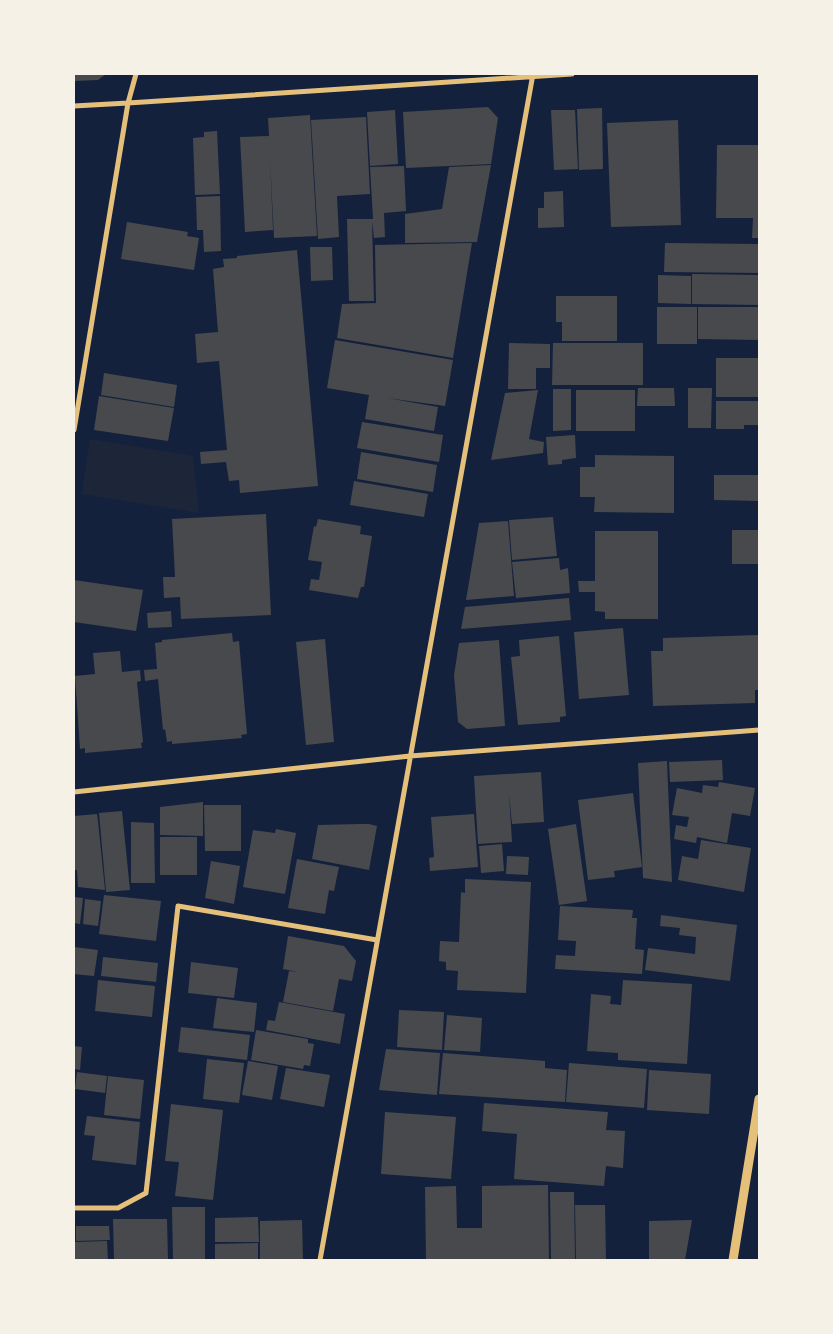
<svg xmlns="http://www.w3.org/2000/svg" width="833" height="1334" font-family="'PT Serif',serif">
  <rect width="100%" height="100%" fill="#14213d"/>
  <path fill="#1d2539" d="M90,439L193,456L199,513L82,494Z"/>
  <path fill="#48494c" d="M74,74H106L98,80L74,81Z
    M488,107L498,118L491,164L406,168L403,112Z
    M602,108L603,169L579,170L577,109Z
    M395,110L398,164L370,166L367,112Z
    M551,110H575L578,169L554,170Z
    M310,115L317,236L274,238L270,159L273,230L245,232L240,137L269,136L268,118Z
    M366,117L370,194L337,196L339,237L318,239L311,120Z
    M678,120L681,225L611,227L607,123Z
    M217,131L220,194L195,195L193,138L204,137V132Z
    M717,145H759V238H752L753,218H716Z
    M491,165L477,242L405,243V214L442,209L449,167Z
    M404,166L406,211L384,213L385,237L374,238L372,221L374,301H349L347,219H373L370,167Z
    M563,191L564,227L538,228V208H544V192Z
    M220,196L221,251L204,252L203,230H197L196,197Z
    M127,222L188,232L187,236L199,238L194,270L121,259Z
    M472,243L453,358L337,338L342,304L376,303L375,245Z
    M665,243L759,244V273L664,272Z
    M310,247H332L333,280L311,281Z
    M297,250L318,486L240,493L239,480L229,481L226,462L201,464L200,452L227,450L219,361L197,363L195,334L218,332L213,269L224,267L223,259L237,258V256Z
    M692,274L759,275V305L692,304Z
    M658,275L691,276V304L658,303Z
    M556,296H617V341H562V322H556Z
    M657,307H697V344H657Z
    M698,307H759V340L698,339Z
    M335,340L453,360L445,406L387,398L438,407L434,431L365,419L369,395L327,388Z
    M509,343L550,344V368H536V389H508Z
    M553,343H643V385H552Z
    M716,358H759V397H716Z
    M104,373L177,385L174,407L101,395Z
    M638,388H674L675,406H637Z
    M688,388H712L711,428H688Z
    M553,389H571V430L553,431Z
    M538,390L529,439L544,442L543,453L491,460L505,393Z
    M576,390H635V431H576Z
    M99,396L174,408L168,441L94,430Z
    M716,401H759V425H744V429H716Z
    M362,422L443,435L439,462L357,448Z
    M575,435L576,458L562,460V464L548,465L546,437Z
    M361,452L437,465L433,492L357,479Z
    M595,455L674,456V513L594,512L595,497H580V467H595Z
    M714,475H759V501L714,500Z
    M354,481L428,494L424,517L350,505Z
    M266,514L271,615L181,619L180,597L164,598L163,577H175L172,519Z
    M553,517L557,556L512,560L509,520Z
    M318,519L361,526L360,534L372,536L364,587H361L358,598L309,590L311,579L319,580L322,562L308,560L314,526L316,527Z
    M508,521L514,596L466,600L479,523Z
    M732,530H759V564H732Z
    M595,531H658V619H605V612L595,611V592H579L578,581H595Z
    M559,558L560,570L568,568L570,593L516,598L512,562Z
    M74,580L143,590L136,631L74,622Z
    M569,598L571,620L461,629L465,607Z
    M171,611L172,627L148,628L147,613Z
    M623,628L629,695L579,699L574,632Z
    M232,633L233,642L239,641L247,734L241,735L242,738L172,744V741L167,742L165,729L163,730L158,679L145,681L144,670L157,669L155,643L162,642V640Z
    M759,635V690H755V703L653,706L651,651H663V638Z
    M559,636L566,716L560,717V722L518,725L511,657L520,656L519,640Z
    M325,639L334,742L306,745L296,642Z
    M499,640L505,726L467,729L458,722L454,675L459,643Z
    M120,651L122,672L140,670L141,681L137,682L143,742L141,743L142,748L85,753V748L80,749L75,676L95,674L93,653Z
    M722,760L723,780L670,782L669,762Z
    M667,761L672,882L643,878L638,763Z
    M541,772L544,822L512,824L509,794L512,842L478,844L474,776Z
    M719,782L755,788L750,816L732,813L727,843L697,837L696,843L674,839L676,825L687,827L689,817L672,815L677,788L702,793L703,785L718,787Z
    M633,793L642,867L614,871L615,877L588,880L578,800Z
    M203,802V836L160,835V807Z
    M204,805H241V851H205Z
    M122,811L130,890L106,892L99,813Z
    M97,814L98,821L105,890L78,887L77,870H74V816Z
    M474,814L478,867L430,871L429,858L434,857L431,817Z
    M131,822L154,823L155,883H131Z
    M359,824H369L377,826L369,870L312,859L318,825Z
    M576,824L587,901L559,905L548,829Z
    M276,829L296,833L285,894L243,887L253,830L275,833Z
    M160,837H197V875H160Z
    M701,840L751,848L744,892L678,880L682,856L698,859Z
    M502,844L504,871L481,873L479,846Z
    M507,856L529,857L528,875L506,874Z
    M297,859L339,867L334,891L329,890L325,914L288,908Z
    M211,861L240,866L234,904L205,898Z
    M465,879L531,882L526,993L457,990L458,971L446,970V962L439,961L440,941L459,942L461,892L465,893Z
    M104,895L161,901L156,941L99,934Z
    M74,897L83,898L80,924L74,923Z
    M85,899L101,901L98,926L83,924Z
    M560,906L633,910L632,918H637L635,949L644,950L642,974L555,969L556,955L575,956L576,941L558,940Z
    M661,915L737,925L730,981L645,970L648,948L695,954L696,937L679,935L680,928L660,926Z
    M288,936L344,946L356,961L352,981L339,979L333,1011L283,1002L289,971L298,972L283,969Z
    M74,947L98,950L94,976L74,974Z
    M103,957L158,963L156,982L101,976Z
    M191,962L238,968L234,998L188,993Z
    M98,980L155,986L152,1017L95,1011Z
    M623,980L692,984L687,1064L618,1060V1053L587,1051L591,994L611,996L610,1004L621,1005Z
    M217,998L257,1003L254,1032L213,1028Z
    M279,1002L345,1014L340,1044L266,1030L268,1020L275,1021Z
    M399,1010L444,1012L442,1050L397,1047Z
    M447,1015L482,1018L480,1052L444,1050Z
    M181,1027L250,1035L247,1060L178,1052Z
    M256,1030L308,1039V1043L314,1044L310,1066L304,1065L303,1069L251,1060Z
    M74,1046L82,1047L80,1070L74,1069Z
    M386,1049L440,1053L437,1095L379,1090Z
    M443,1053L545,1061V1068L567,1070L565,1102L439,1094Z
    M207,1059L244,1063L239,1103L203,1099Z
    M248,1061L278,1066L272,1100L242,1095Z
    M569,1063L647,1069L644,1108L566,1102Z
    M286,1068L330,1075L324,1107L280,1099Z
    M649,1070L711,1074L709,1114L647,1110Z
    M77,1072L107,1076L105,1093L75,1089Z
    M108,1076L144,1080L140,1119L104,1115Z
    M484,1103L608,1112L606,1130L625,1131L623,1168L606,1166L604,1186L514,1179L517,1134L482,1131Z
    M171,1104L223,1110L213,1200L175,1196L179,1162L165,1161Z
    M385,1112L456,1117L451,1179L381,1174Z
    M87,1116L140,1122L136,1165L92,1160L95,1136L84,1135Z
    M548,1185L549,1260H426L425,1187L456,1186L457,1228H482V1186Z
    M550,1192H574L575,1260H551Z
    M575,1205H605L606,1260H576Z
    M172,1207H205V1260H173Z
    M258,1217L259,1242H215V1218Z
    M113,1219H167L168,1260H114Z
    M302,1220L303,1260H260V1221Z
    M692,1220L685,1260H649V1221Z
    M76,1226H109L110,1240L76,1241Z
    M107,1241L108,1260H74V1242Z
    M258,1243V1260H215V1244Z"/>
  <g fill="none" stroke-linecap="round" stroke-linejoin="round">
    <path stroke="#e5c07b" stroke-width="5" d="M74,106L128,103L572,74
      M74,430L128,103L136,74
      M74,792L410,756L759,730
      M74,1208H118L146,1193L178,906L377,940
      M320,1260L533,74"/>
    <path stroke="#e5c07b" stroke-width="9" d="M733,1260L759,1099"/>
  </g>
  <rect width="833" height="1334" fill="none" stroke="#f6f1e7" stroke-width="150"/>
</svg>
